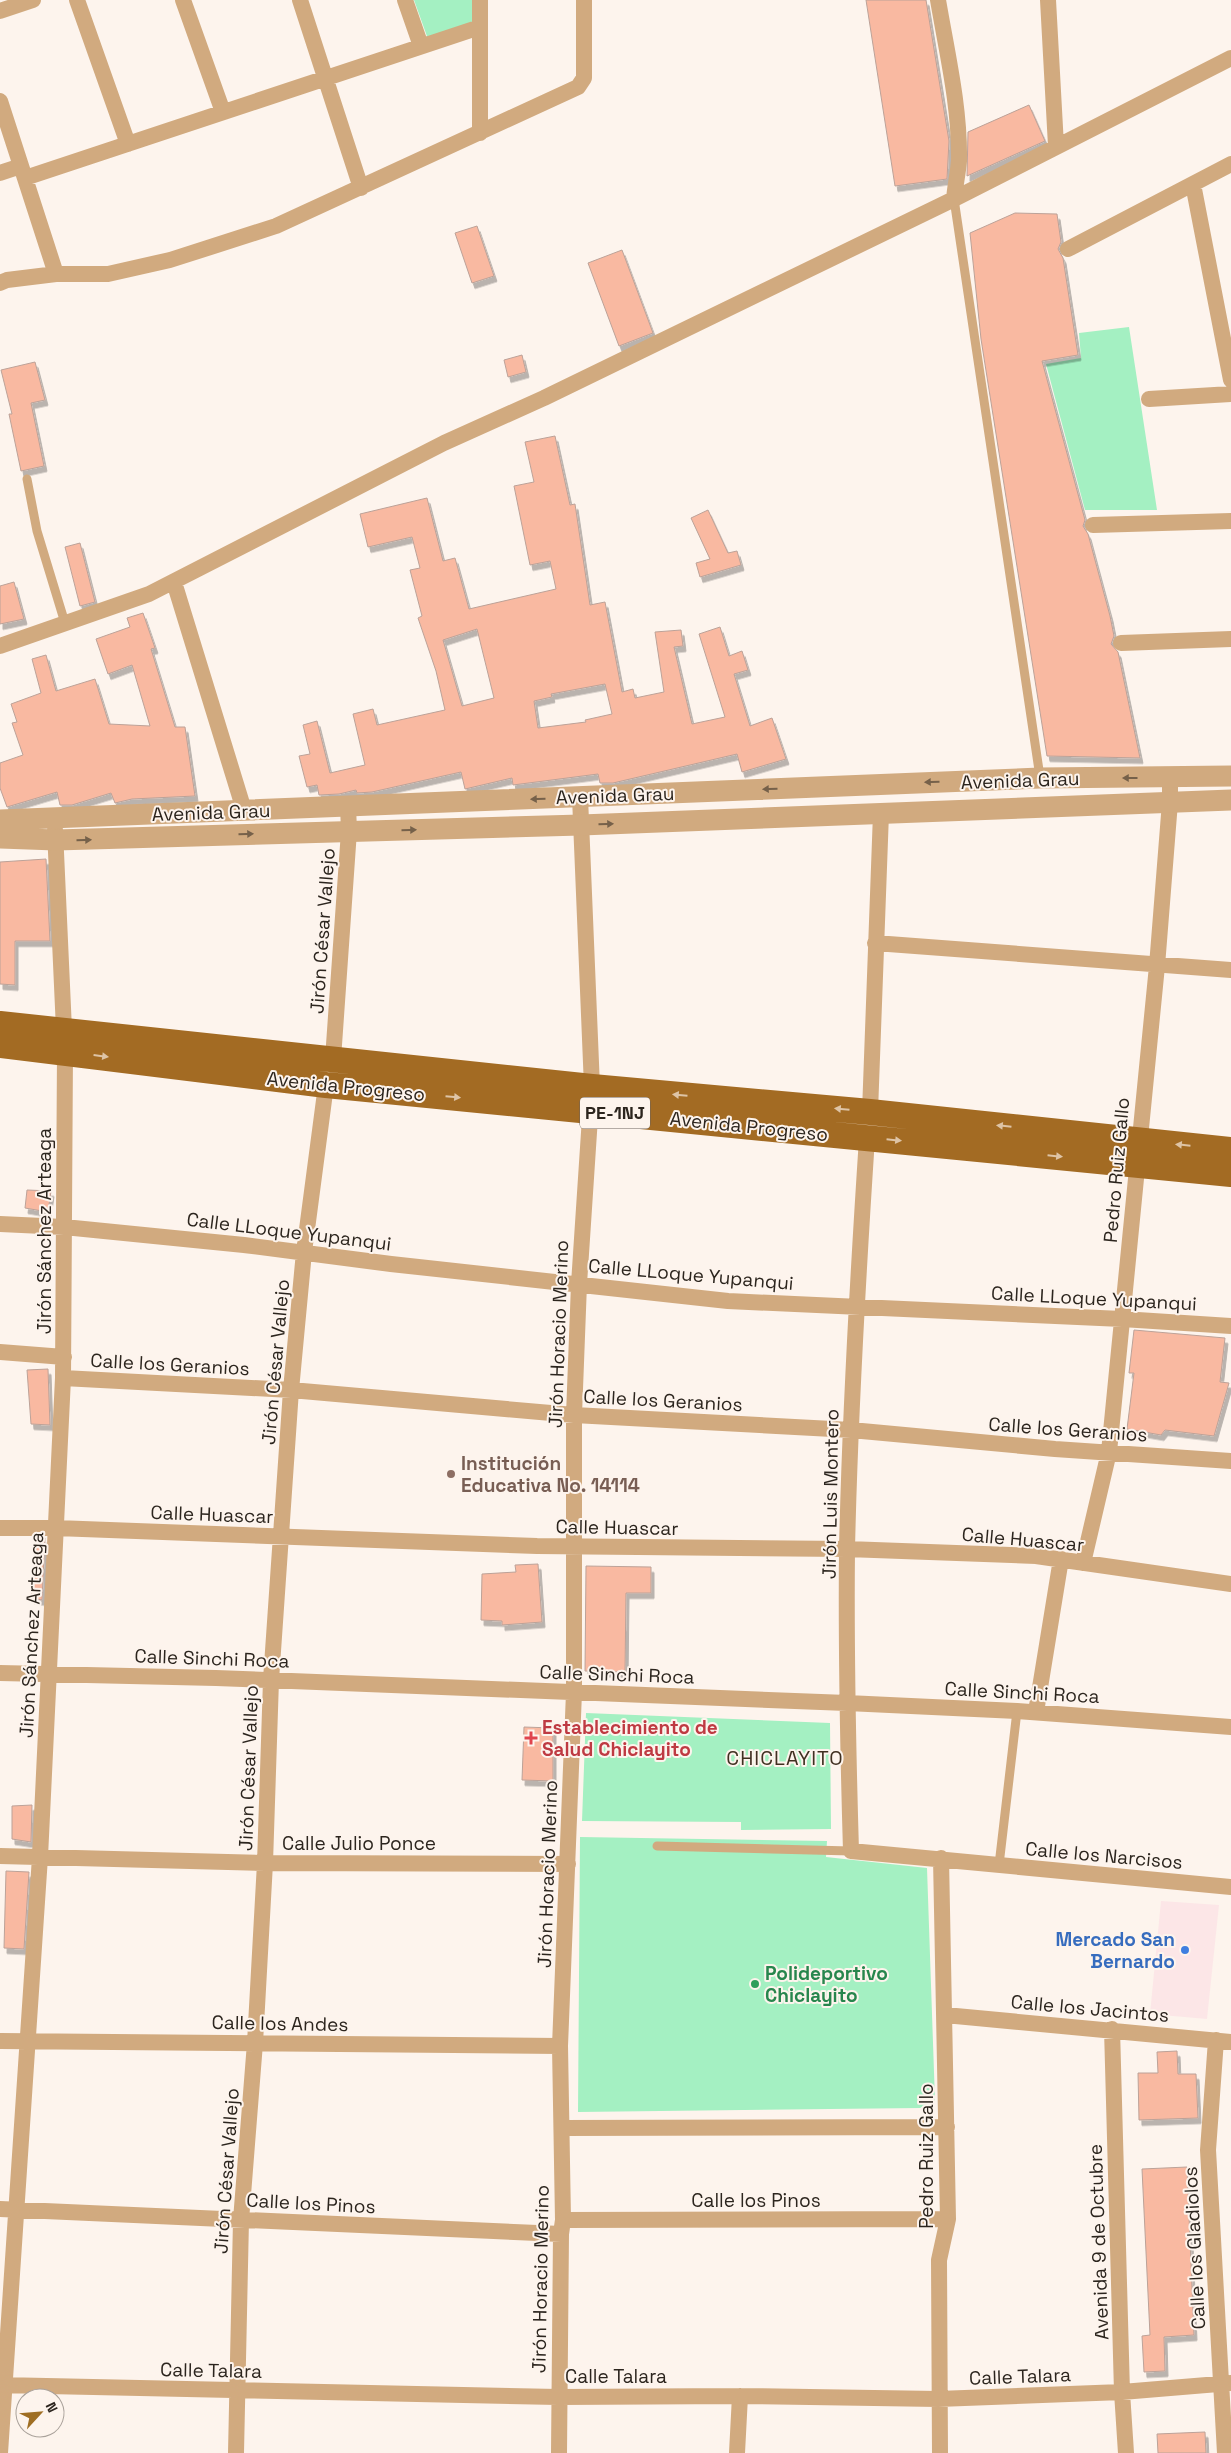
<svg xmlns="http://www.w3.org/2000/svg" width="1231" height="2453" font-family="'Space Grotesk',sans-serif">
  <defs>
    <filter id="shadow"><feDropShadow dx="3" dy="5.5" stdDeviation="0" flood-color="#0004"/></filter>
  </defs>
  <rect width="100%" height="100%" fill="#fdf4ed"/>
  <path fill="#fce6e7" d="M1161,1901L1219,1905L1207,2019L1150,2014Z"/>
  <path fill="#a4f0c2" d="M414,0H474L475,22L428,39Z
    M1129,327L1157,510H1085L1046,364L1081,358L1079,333Z
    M586,1713L830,1723L831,1829L741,1830V1822L582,1821Z
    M580,1837L827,1841L826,1857L927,1868L935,2101L920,2108L578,2112Z"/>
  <path fill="#f9b9a1" stroke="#bca298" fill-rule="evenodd" filter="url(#shadow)" d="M866,0H926L949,141L947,179L895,186Z
    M1029,105L1045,141L967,176L968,132Z
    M1015,213L1057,214L1061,242L1058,249L1063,258L1078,355L1042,361L1085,520L1083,526L1088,534L1110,616L1114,636L1111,644L1118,652L1140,758L1047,756L981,339L970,233Z
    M477,226L494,276L472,283L455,233Z
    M622,250L653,333L619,346L588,263Z
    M522,355L526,372L508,377L504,360Z
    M35,362L45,400L31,403L44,466L21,471L9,414H12L1,370Z
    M555,436L570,505L575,504L590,605L605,602L622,692L633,689L635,698L664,692L655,632L681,630L683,646L674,647L692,724L725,717L699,634L720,627L729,656L742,651L748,670L734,674L750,726L772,718L786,759L742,772L737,754L613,783H600L598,774L513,785L512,778L465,789L461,772L372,792L357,793L356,790L339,794L319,795L317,785L307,787L299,756L310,754L303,725L317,721L330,773L365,765L353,714L373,709L377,725L445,710L436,671L418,618L422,616L410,570L420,568L412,537L368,547L360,514L427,498L443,561L455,558L469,609L556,589L550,561L530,565L514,486L534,482L525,442ZM477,629L494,698L462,706L443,640ZM605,684L612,714L585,720L586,722L538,728L534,701L552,697L551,694Z
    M708,510L728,553L737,551L741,565L700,577L696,563L710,559L691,518Z
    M80,543L95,602L80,606L65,547Z
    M14,582L24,619L0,624V586Z
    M143,613L155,648L151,649L175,727H185L195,796L132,799L115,803L111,793L72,805H60L57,792L7,807L0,788V763L23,755L12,723L17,722L11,704L41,693L32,659L46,655L56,691L95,679L109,724L150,726L132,665L108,674L96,639L130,627L127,618Z
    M46,859L50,941H15V985L0,984V862Z
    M27,1190L51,1191L48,1212L25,1208Z
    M1134,1330L1225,1338L1220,1382L1229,1383L1214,1436L1165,1430L1161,1435L1127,1429L1134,1373H1129Z
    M48,1369L50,1425L31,1424L27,1370Z
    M37,1538H45L42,1600L31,1598Z
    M538,1564L542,1622L502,1625V1621L481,1620L482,1574L516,1572L515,1565Z
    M586,1566L651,1567V1593H626L625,1672L585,1671Z
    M524,1727L553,1728V1781L522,1780Z
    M32,1805L31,1842L12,1839V1806Z
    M6,1871L29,1872L24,1949L4,1948Z
    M1177,2051L1178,2074H1196L1198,2118L1139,2120L1138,2073H1158L1157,2052Z
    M1187,2167L1194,2335L1164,2337L1165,2371L1144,2372L1142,2336L1150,2335L1142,2169Z
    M1205,2432L1206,2453H1158L1157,2434Z"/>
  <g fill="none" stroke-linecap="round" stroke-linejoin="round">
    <path stroke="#d1aa7f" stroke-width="9" d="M954,199L1040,777
      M27,479L37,531L65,623
      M657,1846L851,1851
      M999,1865L1017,1711"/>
    <path stroke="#d1aa7f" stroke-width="16" d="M77,0L128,144
      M183,0L223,112
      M300,0L361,188
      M405,0L421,46
      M938,0C947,53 960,107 959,161C958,173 955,187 954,199
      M1048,0L1056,146
      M0,11L33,0
      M0,101L56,274
      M480,133V0
      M0,173L21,166
      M25,178L480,27
      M1193,184L1231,380
      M1068,249L1231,164
      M0,283L7,280L56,274H108L170,260L276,226L578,87L584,78V0
      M1149,399L1231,394
      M1093,525L1231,521
      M174,582L244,810
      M1121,643L1231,639
      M0,646L149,594L444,443L544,398L954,199L1231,58
      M875,943L1231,970
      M333,1059L349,831L348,806
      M870,1112L881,813
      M867,1138C858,1275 850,1412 847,1549C846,1649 848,1750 851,1851L1231,1887
      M0,1224L64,1227L244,1245L391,1264L728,1301L1122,1319L1231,1326
      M0,1352L64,1357
      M63,1378L291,1390L574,1415L851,1430L1055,1449L1231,1461
      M0,1528H56L537,1546L847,1549L1036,1556L1231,1584
      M1083,1563L1109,1452L1157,966L1170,802V778
      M0,1673L216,1678L847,1703L1017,1711L1231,1727
      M1036,1712L1061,1559
      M0,1856L265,1863L568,1864
      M945,2015L1231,2042
      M1112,2029L1122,2392L1126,2453
      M1216,2040L1208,2150L1225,2453
      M0,2041L560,2046
      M562,2128L947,2127
      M0,2209L561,2234
      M563,2220L948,2219
      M0,2385L558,2397L740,2396L938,2399L1122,2392L1231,2383
      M0,2453L40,1857L63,1378L65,1052L55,830
      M236,2453L241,2220L255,2043L265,1863L271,1680L291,1390L304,1252L326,1085
      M559,2453L561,2234L563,2220L560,2046L574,1692V1415L579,1284L592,1087L580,797
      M737,2453L740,2396
      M940,2453L939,2260L948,2219L941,1858"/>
    <path stroke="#d1aa7f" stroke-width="21" d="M0,820L1040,778L1231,776
      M0,838L56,840L581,825L1231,800"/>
    <path stroke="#a36b23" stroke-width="26" d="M0,1024L592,1087L870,1112L1231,1150
      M0,1045L326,1085L1231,1174"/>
  </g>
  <defs><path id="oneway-solid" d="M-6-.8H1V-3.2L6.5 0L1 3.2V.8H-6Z" transform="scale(1.25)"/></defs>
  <g fill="#76614a">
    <use href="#oneway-solid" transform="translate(1130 778) rotate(180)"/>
    <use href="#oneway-solid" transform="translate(932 782) rotate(178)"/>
    <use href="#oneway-solid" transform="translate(770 789) rotate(178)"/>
    <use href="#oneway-solid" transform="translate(538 799) rotate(178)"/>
    <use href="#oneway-solid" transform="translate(606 824) rotate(-2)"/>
    <use href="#oneway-solid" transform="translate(409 830) rotate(-1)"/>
    <use href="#oneway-solid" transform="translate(246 834) rotate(-2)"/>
    <use href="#oneway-solid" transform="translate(84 840) rotate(-2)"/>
  </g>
  <g fill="#dec4a6">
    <use href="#oneway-solid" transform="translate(101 1056) rotate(7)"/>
    <use href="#oneway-solid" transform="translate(680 1095) rotate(-175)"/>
    <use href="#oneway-solid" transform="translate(453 1097) rotate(5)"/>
    <use href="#oneway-solid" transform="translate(842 1109) rotate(-175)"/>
    <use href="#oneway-solid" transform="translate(1004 1126) rotate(-174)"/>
    <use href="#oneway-solid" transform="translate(894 1140) rotate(6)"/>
    <use href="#oneway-solid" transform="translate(1183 1145) rotate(-174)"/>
    <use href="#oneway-solid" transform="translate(1055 1156) rotate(6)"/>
  </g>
  <circle fill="#8d6e63" stroke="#fdf4ed" stroke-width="2" cx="451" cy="1474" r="5"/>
  <path fill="#e0444e" stroke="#fdf4ed" stroke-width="2" d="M528.5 1730.5h5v5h5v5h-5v5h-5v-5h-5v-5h5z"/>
  <circle fill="#3f7fe0" stroke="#fdf4ed" stroke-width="2" cx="1185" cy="1950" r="5"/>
  <circle fill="#2e9e5b" stroke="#fdf4ed" stroke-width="2" cx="755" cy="1984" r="5"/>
  <g text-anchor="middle" stroke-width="4" stroke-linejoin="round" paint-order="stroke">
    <rect fill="#fdf4ed" stroke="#6b635c" stroke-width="1" x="580" y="1097.5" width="70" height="31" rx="4"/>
    <g font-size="18" font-weight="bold" fill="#2c251e">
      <text x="615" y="1119">PE-1NJ</text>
    </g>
    <g font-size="19" fill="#2c251e" stroke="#fdf4ed">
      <text transform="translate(1020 780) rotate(-2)" y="7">Avenida Grau</text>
      <text transform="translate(615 795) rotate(-2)" y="7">Avenida Grau</text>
      <text transform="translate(211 812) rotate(-2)" y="7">Avenida Grau</text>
      <text transform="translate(322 931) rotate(-86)" y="7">Jirón César Vallejo</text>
      <text transform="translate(346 1086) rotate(6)" y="7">Avenida Progreso</text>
      <text transform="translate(749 1126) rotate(6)" y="7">Avenida Progreso</text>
      <text transform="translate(1116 1170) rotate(-85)" y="7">Pedro Ruiz Gallo</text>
      <text transform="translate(44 1231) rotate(-90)" y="7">Jirón Sánchez Arteaga</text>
      <text transform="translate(289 1231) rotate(7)" y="7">Calle LLoque Yupanqui</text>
      <text transform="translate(691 1274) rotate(5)" y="7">Calle LLoque Yupanqui</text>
      <text transform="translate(1094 1298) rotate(3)" y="7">Calle LLoque Yupanqui</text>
      <text transform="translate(558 1334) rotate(-88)" y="7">Jirón Horacio Merino</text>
      <text transform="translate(275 1362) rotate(-85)" y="7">Jirón César Vallejo</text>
      <text transform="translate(170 1364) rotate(3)" y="7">Calle los Geranios</text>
      <text transform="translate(663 1400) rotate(3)" y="7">Calle los Geranios</text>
      <text transform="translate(1068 1429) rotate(4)" y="7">Calle los Geranios</text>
      <text transform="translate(830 1494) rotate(-89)" y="7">Jirón Luis Montero</text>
      <text transform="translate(212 1514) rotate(2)" y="7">Calle Huascar</text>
      <text transform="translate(617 1527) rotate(1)" y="7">Calle Huascar</text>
      <text transform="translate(1023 1539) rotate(5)" y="7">Calle Huascar</text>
      <text transform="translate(31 1635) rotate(-87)" y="7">Jirón Sánchez Arteaga</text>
      <text transform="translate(212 1658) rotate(2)" y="7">Calle Sinchi Roca</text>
      <text transform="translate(617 1674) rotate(2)" y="7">Calle Sinchi Roca</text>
      <text transform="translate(1022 1692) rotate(3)" y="7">Calle Sinchi Roca</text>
      <text transform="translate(248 1768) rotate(-88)" y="7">Jirón César Vallejo</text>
      <text x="359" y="1850">Calle Julio Ponce</text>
      <text transform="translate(1104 1855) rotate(5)" y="7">Calle los Narcisos</text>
      <text transform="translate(547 1874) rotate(-88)" y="7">Jirón Horacio Merino</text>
      <text transform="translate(1090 2008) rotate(5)" y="7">Calle los Jacintos</text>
      <text transform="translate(280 2023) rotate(1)" y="7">Calle los Andes</text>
      <text transform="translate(926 2156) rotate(-90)" y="7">Pedro Ruiz Gallo</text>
      <text transform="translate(226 2171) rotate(-86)" y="7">Jirón César Vallejo</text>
      <text x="756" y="2207">Calle los Pinos</text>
      <text transform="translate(311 2203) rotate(3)" y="7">Calle los Pinos</text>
      <text transform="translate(1098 2242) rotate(-92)" y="7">Avenida 9 de Octubre</text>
      <text transform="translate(1194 2248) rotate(-93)" y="7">Calle los Gladiolos</text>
      <text transform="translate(540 2279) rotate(-89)" y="7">Jirón Horacio Merino</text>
      <text transform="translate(211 2370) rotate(1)" y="7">Calle Talara</text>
      <text x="616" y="2383">Calle Talara</text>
      <text transform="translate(1020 2376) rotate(-2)" y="7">Calle Talara</text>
    </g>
    <g font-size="19" font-weight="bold" fill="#785e54" stroke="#fdf4ed" text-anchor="start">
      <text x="461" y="1470">Institución<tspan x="461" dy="22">Educativa No. 14114</tspan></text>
    </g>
    <g font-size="19" font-weight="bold" fill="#be3a42" stroke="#fdf4ed" text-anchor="start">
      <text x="542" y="1734">Establecimiento de<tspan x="542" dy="22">Salud Chiclayito</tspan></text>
    </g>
    <g font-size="19" font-weight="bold" fill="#366cbe" stroke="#fdf4ed" text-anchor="end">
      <text x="1175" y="1946">Mercado San<tspan x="1175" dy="22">Bernardo</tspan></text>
    </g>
    <g font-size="19" font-weight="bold" fill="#27864d" stroke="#fdf4ed" text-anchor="start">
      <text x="765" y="1980">Polideportivo<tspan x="765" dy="22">Chiclayito</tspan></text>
    </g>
    <g font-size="20" letter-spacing="1" fill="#403021" stroke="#fdf4ed">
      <text x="785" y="1765">CHICLAYITO</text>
    </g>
  </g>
  <g transform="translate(40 2413) rotate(64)"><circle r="24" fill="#fdf4ed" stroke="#a9a19a"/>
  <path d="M0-4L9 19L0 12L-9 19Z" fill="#9f6e23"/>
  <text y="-8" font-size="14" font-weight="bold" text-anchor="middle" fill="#2c251e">N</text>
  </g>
</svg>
